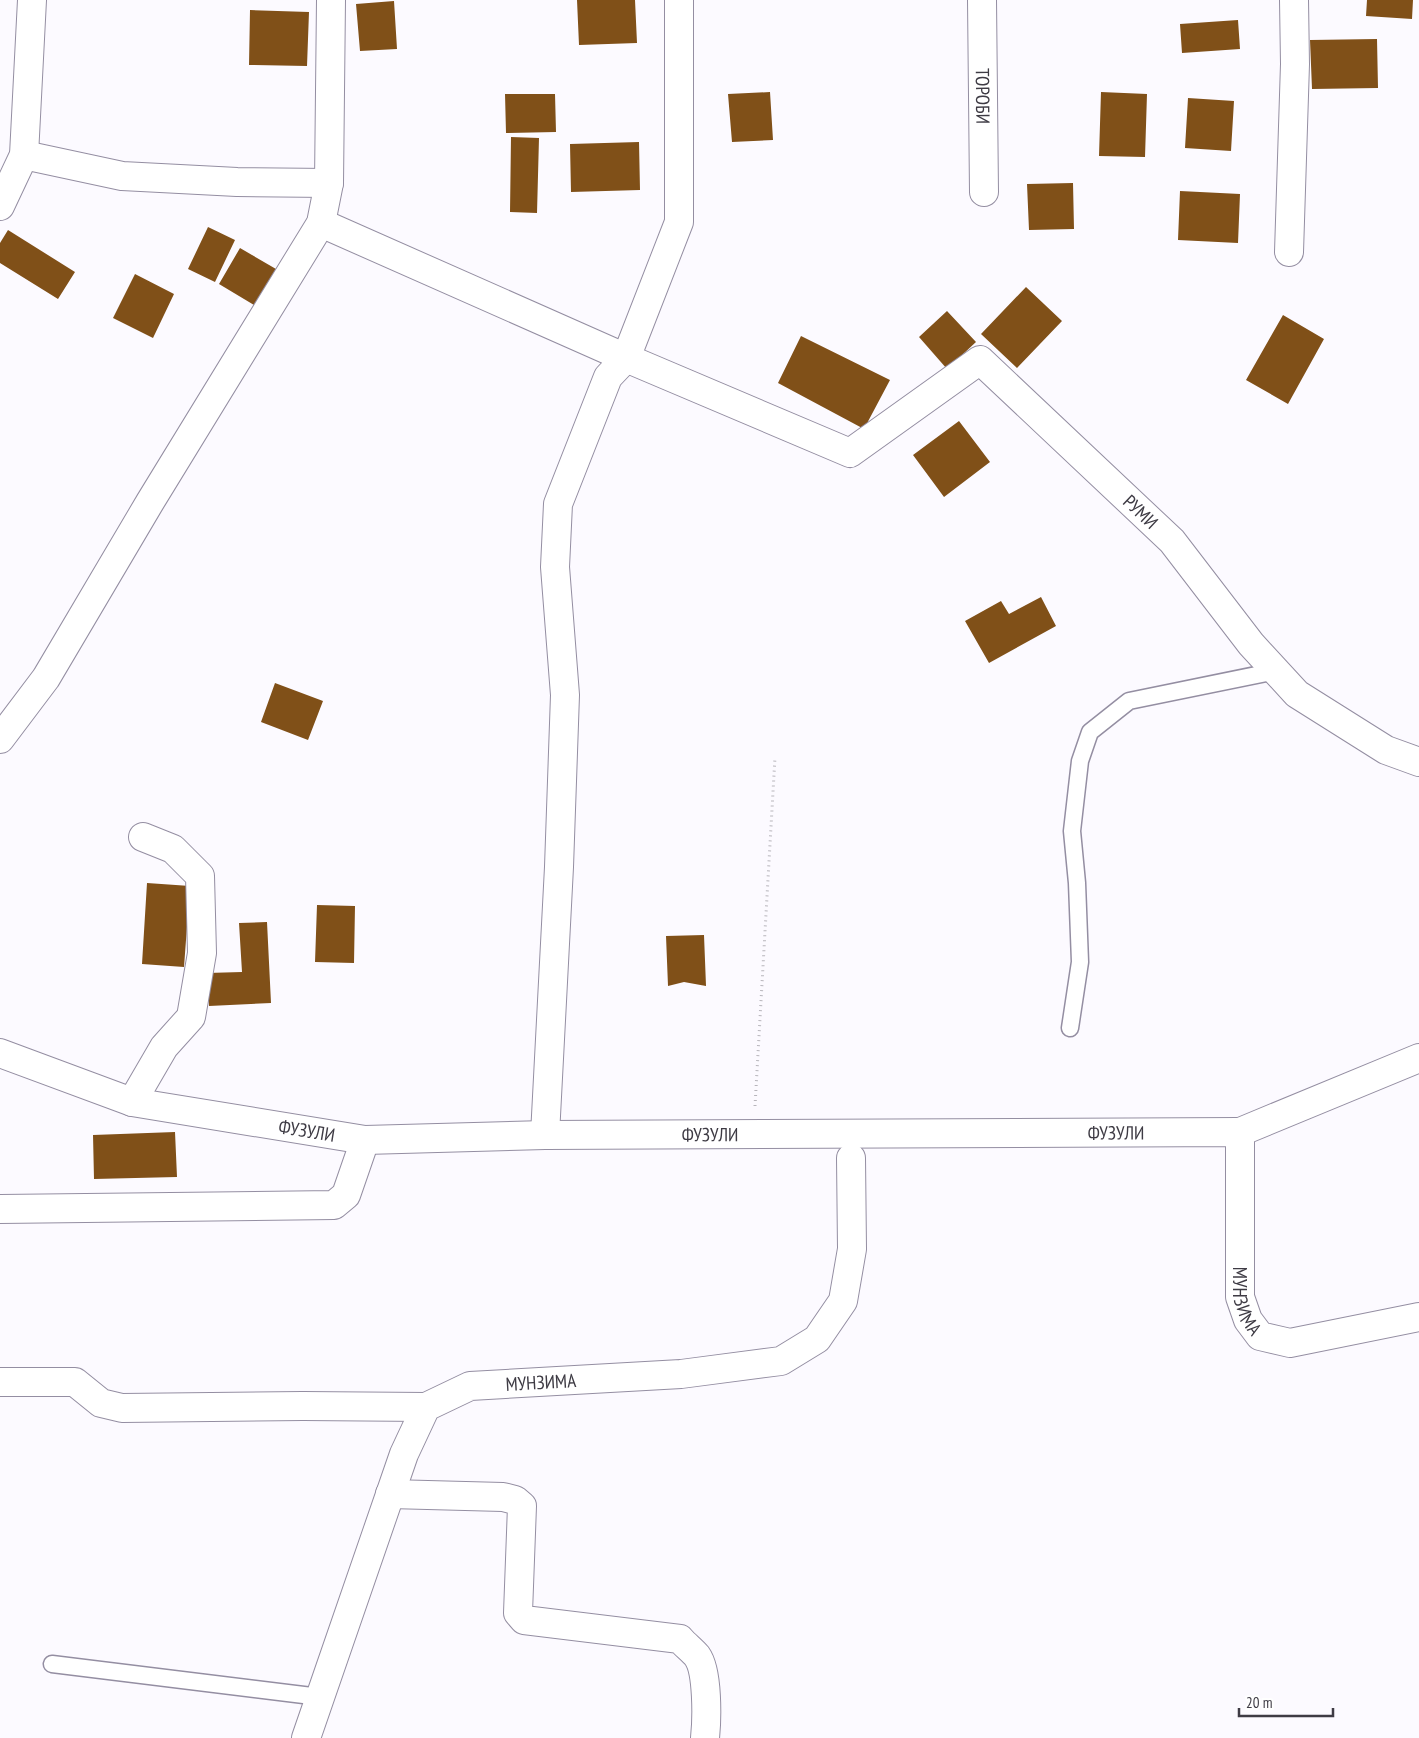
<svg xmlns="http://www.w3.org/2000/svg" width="1419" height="1738" font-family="'PT Sans Narrow',sans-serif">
  <rect width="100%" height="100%" fill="#fcfaff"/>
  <path fill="#805018" d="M577,0H635L637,43L579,45Z
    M1367,0H1413L1412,19L1366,16Z
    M394,1L397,49L360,51L356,4Z
    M250,10L309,12L307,66L249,65Z
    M1238,20L1240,49L1182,53L1180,24Z
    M1377,39L1378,88L1312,89L1310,40Z
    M770,92L773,140L732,142L728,94Z
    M1101,92L1147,94L1145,157L1099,156Z
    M505,94H555L556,132L506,133Z
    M1188,98L1234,101L1231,151L1185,148Z
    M511,137L539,138L537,213L510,212Z
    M639,142L640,190L571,192L570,144Z
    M1073,183L1074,229L1029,230L1027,184Z
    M1180,191L1240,194L1238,243L1178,240Z
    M208,227L235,240L215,282L188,269Z
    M8,230L75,272L58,299L0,263V243Z
    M240,248L276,269L254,305L219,284Z
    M135,274L174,294L153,338L113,318Z
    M1026,287L1062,321L1017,368L981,334Z
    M947,311L976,342L947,369L919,337Z
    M1283,315L1324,339L1288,404L1246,380Z
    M801,336L890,380L864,429L778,383Z
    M959,421L990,462L944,497L913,455Z
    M1041,597L1056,626L989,663L965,621L1001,601L1009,614Z
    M275,683L323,701L308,740L261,722Z
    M147,883L190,886L184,967L142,964Z
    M317,905L355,906L354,963L315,962Z
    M267,922L271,1003L209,1006L207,973L242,972L239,923Z
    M704,935L706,986L684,982L668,986L666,936Z
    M175,1132L177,1177L94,1179L93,1135Z"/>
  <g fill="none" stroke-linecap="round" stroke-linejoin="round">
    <defs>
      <path id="lane" d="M1070,1028L1080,962L1077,883L1072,831L1080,761L1090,732L1129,701L1276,671
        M52,1664L320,1697"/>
      <g id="street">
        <path id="s1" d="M679,0V222L626,358L850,453L980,360L1172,541L1251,644L1297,694L1386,750L1419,762"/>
        <path id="s2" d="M982,0L984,192"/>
        <path d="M24,155L122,176L237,182L329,183"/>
        <path d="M0,206L24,155L32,0"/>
        <path d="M321,223L626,358L608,377L558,504L555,567L565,695L559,867L545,1135"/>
        <path d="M1289,252L1295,64L1294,0"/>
        <path d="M0,739L46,678L150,502L321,223L329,183L331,0"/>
        <path d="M132,1102L164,1047L191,1017L202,953L200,876L173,849L143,837"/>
        <path d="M1240,1132L1419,1058"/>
        <path d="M0,1209L334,1205L346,1195L365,1140"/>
        <path d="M0,1382H75L101,1403L122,1408L303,1406L426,1407"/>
        <path d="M390,1494L503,1497L515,1500L522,1506L518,1613L524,1620L680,1639C685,1645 692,1650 697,1656C708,1671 707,1719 705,1738"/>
        <path id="s3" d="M306,1738L404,1454L426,1407L470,1386L681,1374L781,1361L817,1339L843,1301L852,1249L851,1158"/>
      </g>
      <g id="secondary">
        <path id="s4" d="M0,1053L132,1102L365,1140L545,1135L1240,1132V1297L1248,1320L1260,1336L1290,1343L1419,1317"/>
      </g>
    </defs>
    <use href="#lane" stroke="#948ea2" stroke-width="19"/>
    <use href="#street" stroke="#948ea2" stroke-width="30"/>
    <use href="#secondary" stroke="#948ea2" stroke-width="30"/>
    <path stroke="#b7b5bb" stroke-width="3" stroke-dasharray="1 4" stroke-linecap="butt" d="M755,1106L775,757"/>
    <use href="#lane" stroke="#fff" stroke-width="16"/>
    <use href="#street" stroke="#fff" stroke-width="28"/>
    <use href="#secondary" stroke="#fff" stroke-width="28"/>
  </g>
  <g text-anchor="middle" stroke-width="5" stroke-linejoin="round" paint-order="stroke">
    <g font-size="19" fill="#3e3b44" stroke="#fff">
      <text dy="7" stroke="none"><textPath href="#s2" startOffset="96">ТОРОБИ</textPath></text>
      <text dy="7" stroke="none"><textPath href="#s1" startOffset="992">РУМИ</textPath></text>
      <text dy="7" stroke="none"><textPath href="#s4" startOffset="318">ФУЗУЛИ</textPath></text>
      <text dy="7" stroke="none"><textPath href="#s4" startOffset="1128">ФУЗУЛИ</textPath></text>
      <text dy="7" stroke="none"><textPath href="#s4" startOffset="722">ФУЗУЛИ</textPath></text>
      <text dy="7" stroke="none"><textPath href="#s4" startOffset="1422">МУНЗИМА</textPath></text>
      <text dy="7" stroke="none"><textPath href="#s3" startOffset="472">МУНЗИМА</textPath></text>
    </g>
  </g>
  <path d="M1239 1708v8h94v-8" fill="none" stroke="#3e3b44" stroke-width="2.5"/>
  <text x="1246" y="1708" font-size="15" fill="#3e3b44" stroke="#ffffff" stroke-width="4" paint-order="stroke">20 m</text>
</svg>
